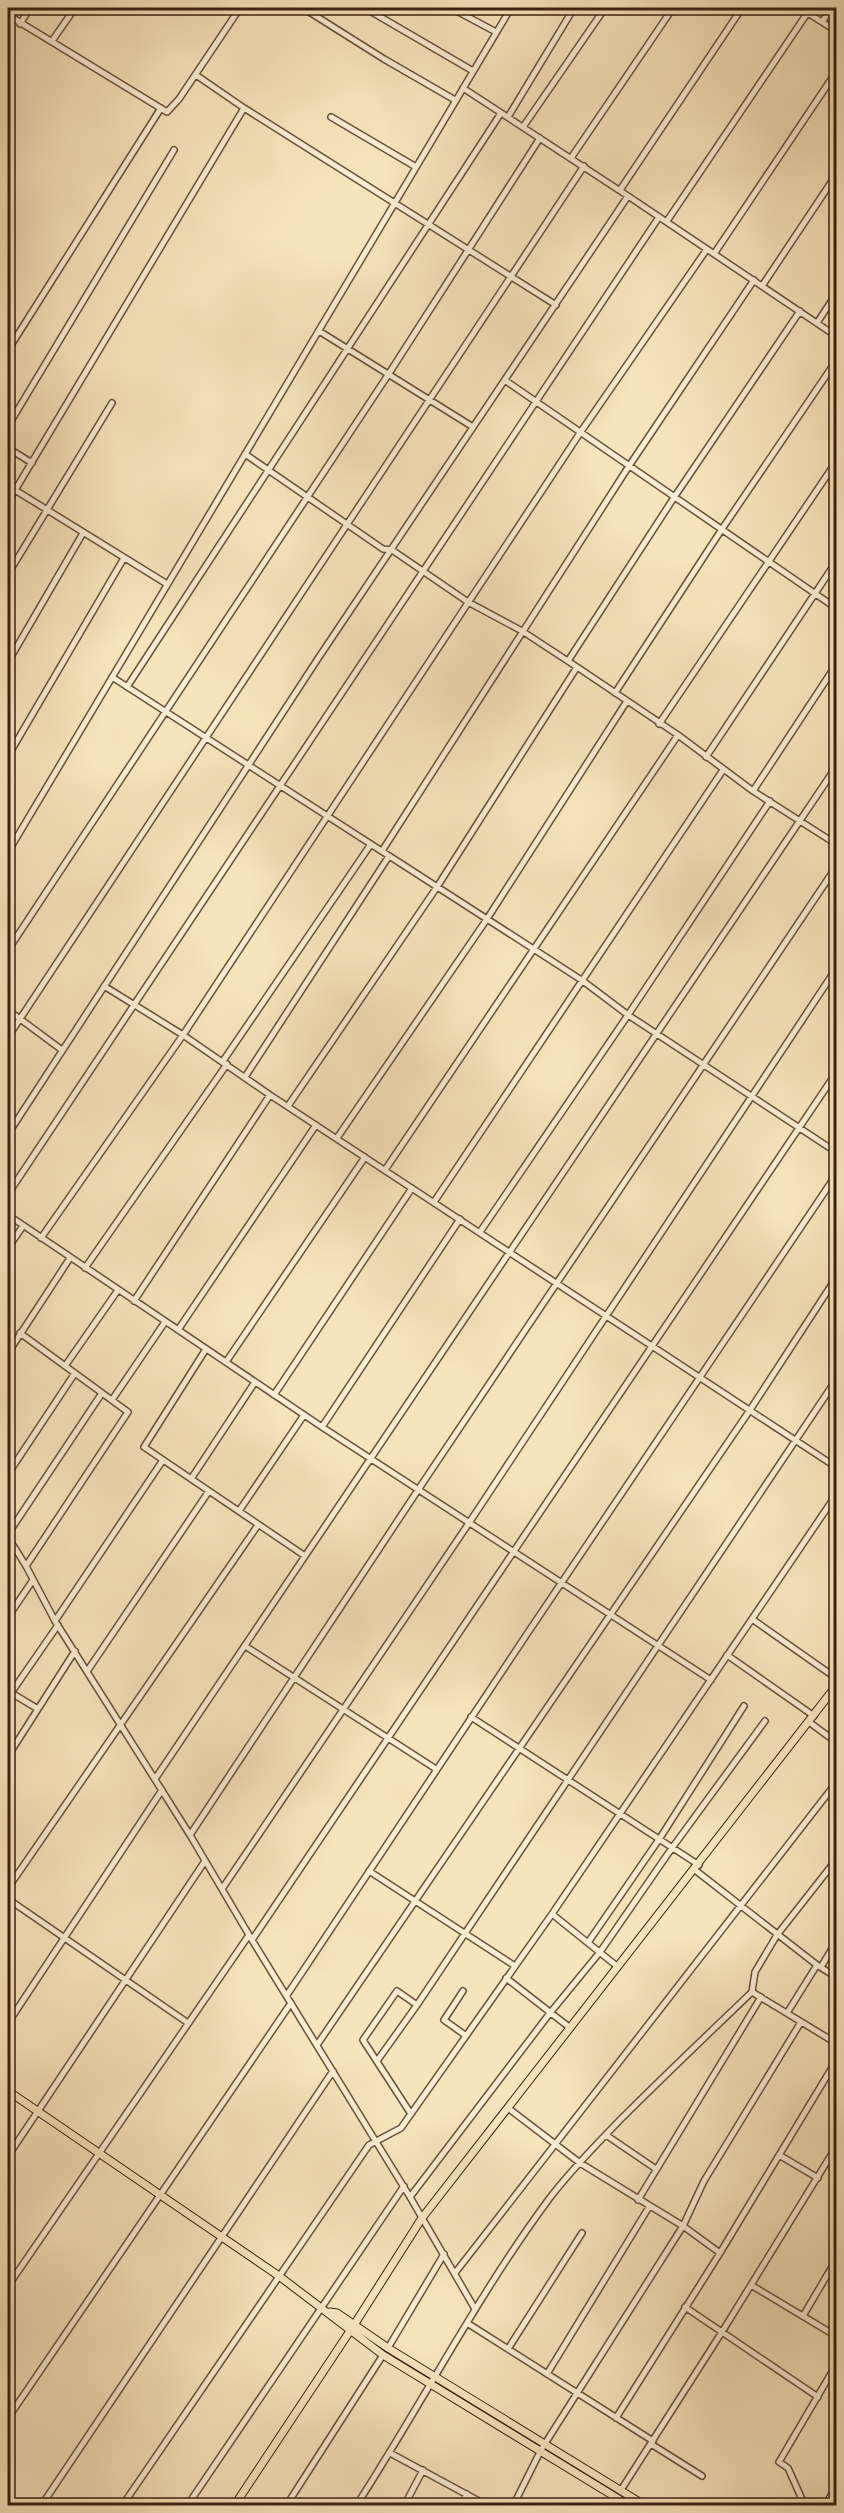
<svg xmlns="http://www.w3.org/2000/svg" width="844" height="2513" font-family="'Libre Bodoni',serif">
  <rect width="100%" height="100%" fill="#f6e4bc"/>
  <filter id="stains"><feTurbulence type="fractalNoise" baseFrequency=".00333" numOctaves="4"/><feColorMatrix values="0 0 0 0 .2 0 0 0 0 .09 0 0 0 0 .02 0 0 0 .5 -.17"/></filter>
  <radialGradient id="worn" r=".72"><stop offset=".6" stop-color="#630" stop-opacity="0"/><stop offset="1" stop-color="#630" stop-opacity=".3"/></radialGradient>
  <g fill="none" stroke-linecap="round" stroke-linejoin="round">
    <defs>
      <path id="minor" d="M303,8L384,59L455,100
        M365,8L473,71
        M451,8L496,32
        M800,8L836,31
        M8,15L167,112L179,99L240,8
        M315,15L319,8
        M822,22L832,8
        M20,24L30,8
        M52,41L75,8
        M463,88L628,196L836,336
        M244,108L556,305
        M331,117L416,167
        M508,117L574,8
        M523,127L605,8
        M571,158L673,8
        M620,190L742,8
        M667,221L808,12
        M714,254L836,72
        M762,286L836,175
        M817,323L836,294
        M319,331L473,427
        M8,350L161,108
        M506,381L836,608
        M8,426L174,150
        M8,448L32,463
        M245,454L383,549L392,550L468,602L522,631L577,667L678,735L753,791L836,844
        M15,490L167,584
        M8,502L244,108L196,75
        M8,574L112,403
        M568,661L675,496L800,311
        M8,662L83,533
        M112,677L583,981L628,1015L836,1152
        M127,687L501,113
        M615,693L722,529L836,361
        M659,724L836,462
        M8,756L124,558
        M706,757L836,562
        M753,791L836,665
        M382,851L629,466L754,280
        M8,852L511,8
        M8,950L388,375L540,138
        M104,986L183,1035L270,1095L836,1467
        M8,1010L62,1050
        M8,1037L584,166
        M223,1061L371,844
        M245,1077L389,856
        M288,1106L437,887L577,667
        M8,1134L319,657L628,196
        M337,1138L487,919L627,701
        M385,1170L678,735
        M8,1194L659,217
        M434,1202L723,770
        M8,1215L322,1427L711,1680
        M480,1232L628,1015L770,801
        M41,1238L183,1035L580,433L707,249
        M8,1248L23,1226
        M85,1268L227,1064
        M134,1301L270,1095
        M178,1330L316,1125
        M20,1333L128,1412L26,1566
        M206,1349L144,1447L305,1556
        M8,1353L70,1258
        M226,1362L365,1157
        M65,1366L118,1290
        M274,1395L412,1188
        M112,1400L165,1322
        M322,1427L460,1219
        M8,1474L75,1373
        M191,1479L255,1382
        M239,1511L304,1415
        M8,1534L102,1393
        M8,1537L26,1566L55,1621L190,1835L252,1940L410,2197L475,2309
        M8,1617L33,1580
        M752,1619L836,1678
        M55,1621L163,1460
        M245,1646L436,1769
        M727,1655L814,1716
        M88,1670L209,1491
        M8,1691L38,1709
        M11,1693L58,1625
        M471,1717L699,1865
        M809,1722L836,1742
        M8,1756L75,1651
        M155,1779L836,767
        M190,1835L418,1490L836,867
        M695,1870L817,1965L836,1977
        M369,1871L515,1966
        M8,1888L258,1525
        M222,1889L469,1523L836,969
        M8,1899L188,2023
        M552,1914L618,1967
        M252,1940L836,1073
        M589,1941L660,1838L744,1706
        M821,1967L836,1942
        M506,1978L569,2027
        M463,1991L444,2020L465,2035
        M752,1992L836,2043
        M287,1995L529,1631L836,1175
        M787,2013L817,1965
        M8,2023L162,1790
        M317,2045L750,1410L836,1278
        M377,2061L417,2005L836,1380
        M508,2108L580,2163L683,2226L720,2253
        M411,2114L363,2040L397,1991L417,2005
        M606,2135L656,2169
        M779,2155L818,2178
        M8,2156L205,1861
        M410,2197L550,2013L600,1952L672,1848L765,1721
        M638,2200L761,1997
        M455,2273L836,1783
        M751,2285L836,2336
        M8,2286L249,1935
        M685,2307L818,2397
        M803,2316L836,2260
        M467,2323L653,2441
        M388,2348L444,2254
        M508,2349L582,2233
        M547,2374L649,2207
        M8,2418L291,2003
        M616,2418L720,2253L836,2061
        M651,2444L702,2476
        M390,2453L488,2506
        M621,2490L722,2332L836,2147
        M41,2506L333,2071
        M122,2506L369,2145L401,2128L552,1914L836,1495
        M187,2506L404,2186
        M286,2506L383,2355
        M356,2506C422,2404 477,2296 549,2199C570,2171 595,2146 619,2121C663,2077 707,2035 752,1992L755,1972L777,1935L836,1860
        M404,2506L423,2470
        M461,2506L467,2494
        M513,2506L541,2450L683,2226L704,2181L801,2022
        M805,2506L788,2468L779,2462L836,2365"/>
      <path id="major" d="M8,2091L279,2276L383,2355L630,2506
        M330,2312L337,2313L388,2348L646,2506
        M234,2506L354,2325L422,2218L836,1686
        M826,2506L836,2487"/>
    </defs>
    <use href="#minor" stroke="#69513a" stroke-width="8"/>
    <use href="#major" stroke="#3a200f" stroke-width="9"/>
    <use href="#minor" stroke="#f9edd3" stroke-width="5"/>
    <use href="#major" stroke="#f6e4bc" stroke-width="7"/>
  </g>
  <rect width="844" height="2513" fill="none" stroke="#f6e4bc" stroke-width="30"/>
  <rect x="9" y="9" width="826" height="2495" fill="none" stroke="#3a200f" stroke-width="3"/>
  <rect x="15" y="15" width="814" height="2483" fill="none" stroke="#3a200f" stroke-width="1.5"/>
  <rect width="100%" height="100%" filter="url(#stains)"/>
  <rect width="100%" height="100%" fill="url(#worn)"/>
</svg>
